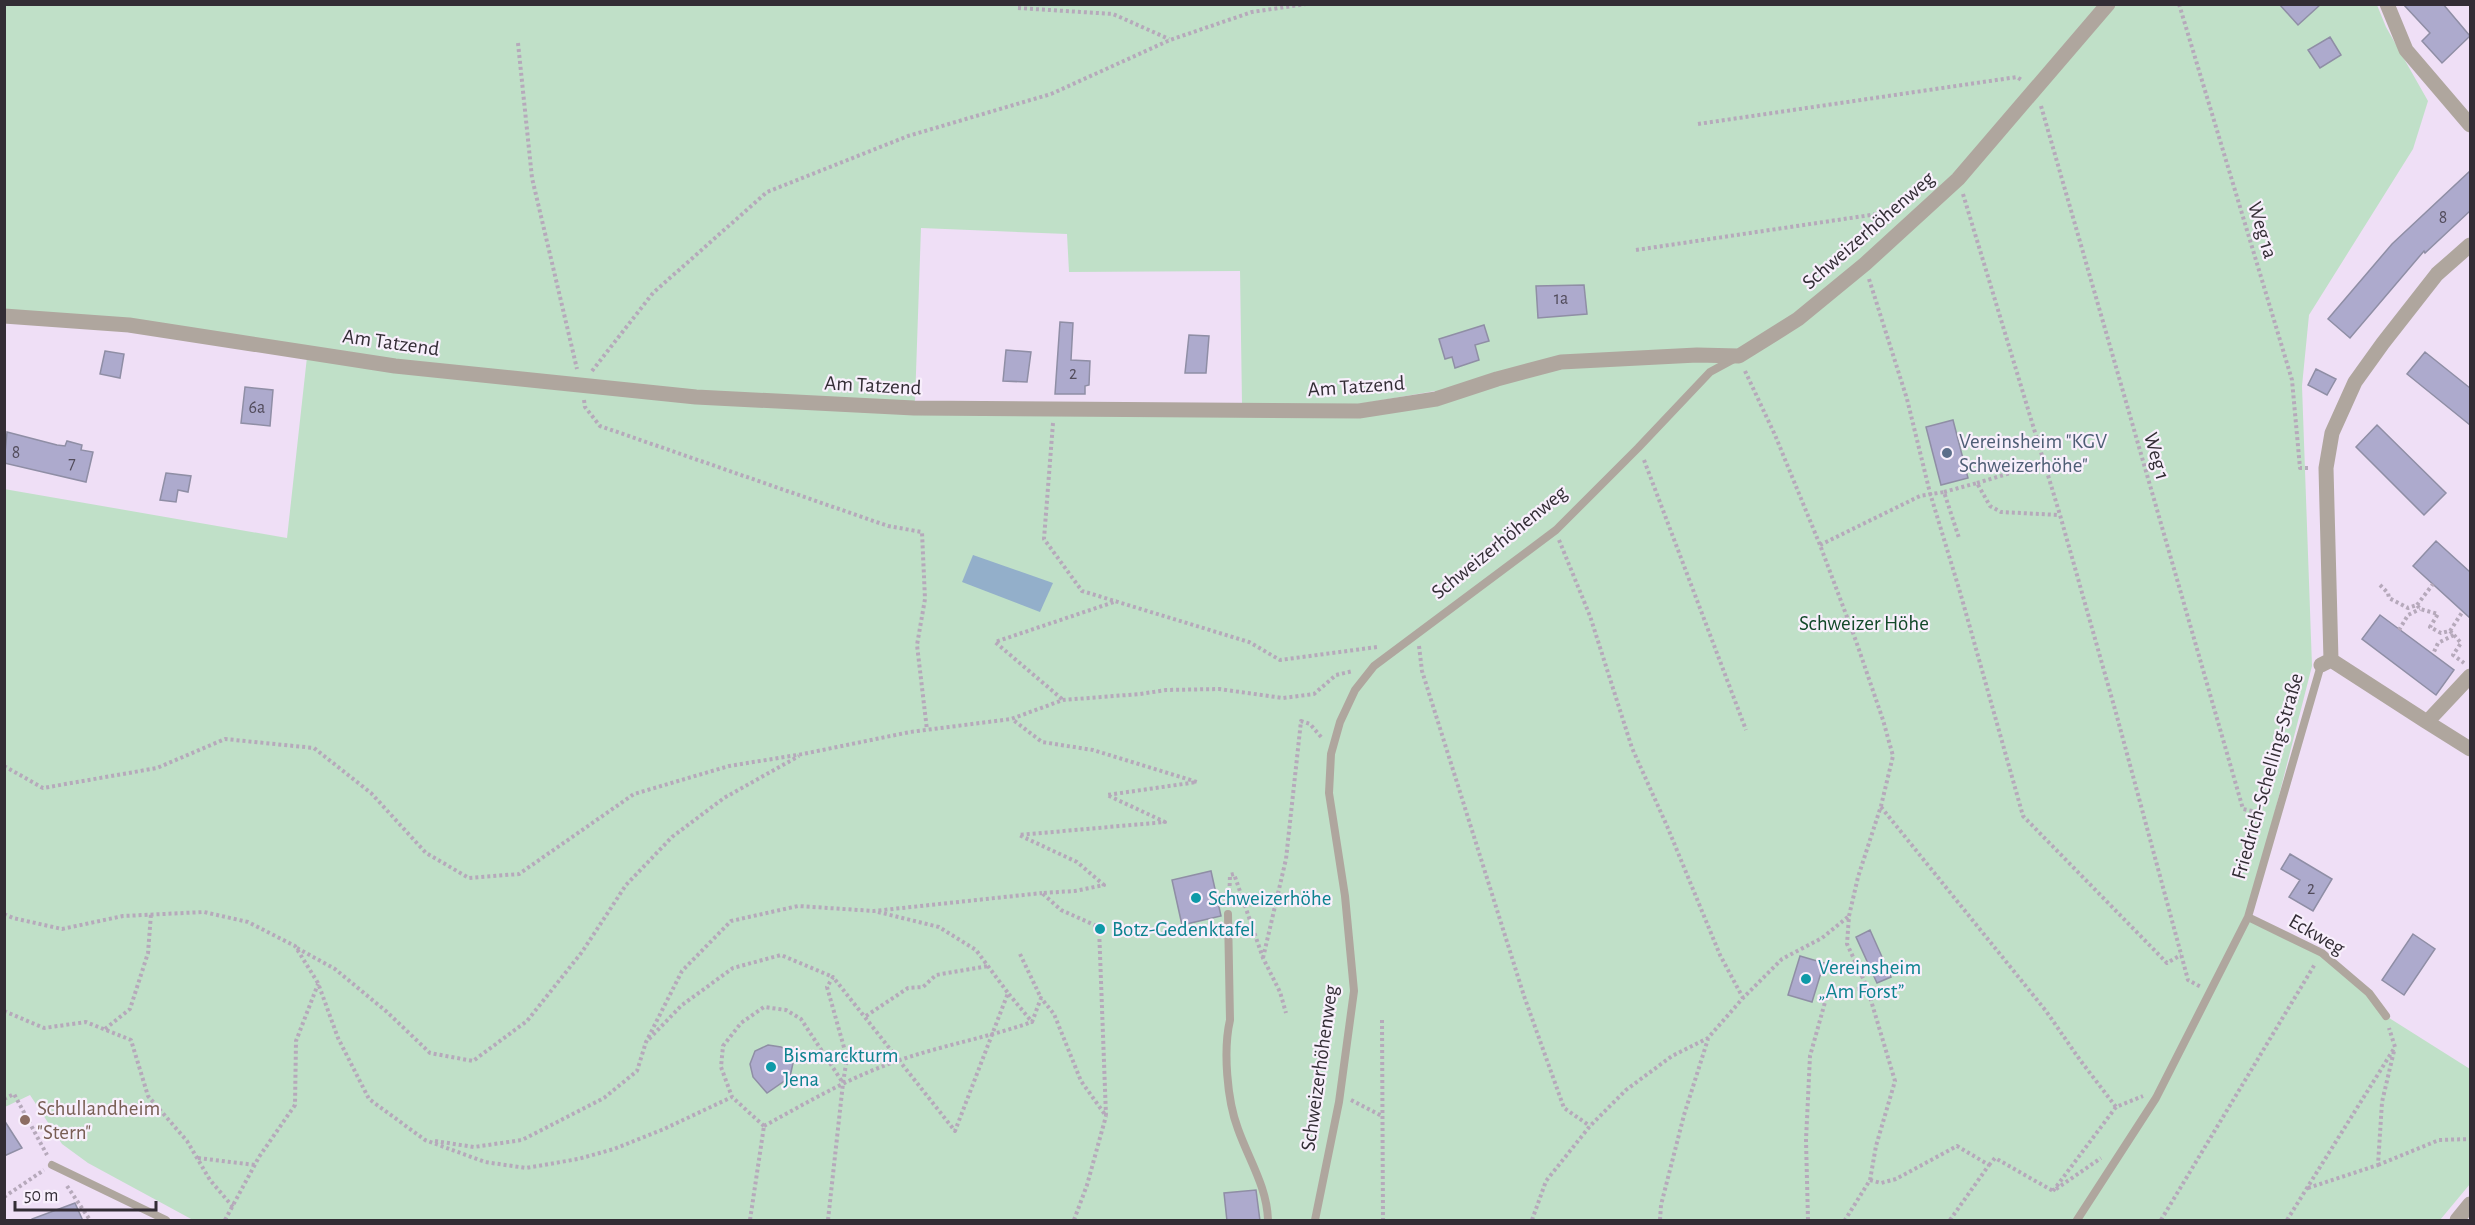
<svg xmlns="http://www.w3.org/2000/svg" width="2475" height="1225" font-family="'Alegreya Sans',sans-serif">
  <rect width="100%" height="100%" fill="#efdff6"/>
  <path fill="#c0e0c8" d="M5,5H2377L2386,27L2428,101L2413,149L2309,315L2302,386L2312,666L2248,917L2322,953L2369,993L2386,1016L2470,1069V1184L2440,1220H193L88,1163L62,1144L30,1095L5,1107L4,489L287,538L307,357L697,403L1240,417L1436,399L1435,391L1359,404H1242L1240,271L1069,272L1067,234L921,228L915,402L701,391L394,361L5,311Z"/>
  <path fill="#93afca" d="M973,555L1053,583L1040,612L962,582Z"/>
  <path fill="#adaacd" stroke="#8f8ea5" stroke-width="1.5" d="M2279,4H2321L2298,25Z
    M2403,4H2443L2470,36L2442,63L2422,41L2430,33Z
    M2330,37L2341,55L2320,68L2308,50Z
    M2470,171V211L2425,253L2424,251L2350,338L2328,319L2392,244Z
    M1584,285L1587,314L1538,318L1536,286Z
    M1060,322L1073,323L1071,360L1090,361L1089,385L1085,386V394H1055Z
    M1484,325L1489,341L1475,345L1479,360L1455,368L1452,357L1445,359L1439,339Z
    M1189,335L1209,336L1206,373H1185Z
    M1006,350L1031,352L1027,382L1003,381Z
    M105,351L124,354L120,378L100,374Z
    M2425,352L2470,388V425L2407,374Z
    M2316,369L2336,379L2327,395L2308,385Z
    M245,387L273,390L270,426L241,423Z
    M1953,420L1968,478L1941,485L1926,427Z
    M2377,425L2446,493L2424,515L2356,447Z
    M7,432L57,445L65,446L67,441L82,445L81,450L93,452L86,482L4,463Z
    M166,473L191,476L188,492L178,490L176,502L160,500Z
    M2436,541L2470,572V618L2413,566Z
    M2380,615L2454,670L2436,695L2362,639Z
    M2290,854L2332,879L2313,911L2289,897L2300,880L2281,869Z
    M1211,871L1221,916L1182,925L1172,880Z
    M1870,930L1891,977L1877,983L1856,937Z
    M2413,934L2435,949L2404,995L2382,980Z
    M1800,956L1824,963L1812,1002L1788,995Z
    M768,1045L781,1047L787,1051L793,1063L790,1077L767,1093L753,1077L750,1064L755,1051Z
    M4,1120L22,1148L4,1156Z
    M1256,1190L1260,1221H1227L1224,1193Z
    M75,1203L83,1221H32V1219Z"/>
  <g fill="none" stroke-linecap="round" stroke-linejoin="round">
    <path stroke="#b6a9bb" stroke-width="4" stroke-dasharray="3 3" stroke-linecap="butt" d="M2179,4L2292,380L2300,468H2311
      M1018,8L1113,14L1169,39
      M518,43L532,178L577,369
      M2041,106L2243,809L2262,813
      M1698,124L2017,77L2023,81
      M1963,194L2060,515L2116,713L2188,980L2201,987
      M1636,250L1884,213L1893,218
      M1869,279L1907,399L1930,493L1960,592L2023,816L2167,963L2181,955
      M592,371L653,293L767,192L908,136L1051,94L1170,40L1252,12L1306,4
      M1745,371L1775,435L1820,545L1856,641L1883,720L1893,756L1881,806L1858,877L1849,916L1847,944L1867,987L1895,1081L1876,1146L1870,1180L1845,1220
      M584,400L585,407L600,426L888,526L922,532L925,599L917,645L927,730
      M1053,423L1044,539L1082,591L1249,642L1280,660L1377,647
      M1644,460L1746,730
      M1977,483L2044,463
      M1944,492L1977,483L1990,506L2001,512L2059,515
      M1559,540L1590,616L1632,748L1667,826L1720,955L1743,998
      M1820,545L1920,496L1944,492L1959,538
      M2380,585L2388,593L2389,598L2408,608L2417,605L2420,609L2438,614L2430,627L2441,633L2450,631L2454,635L2438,643L2433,654
      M2417,605L2433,584
      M2399,630L2408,615L2420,609
      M2450,631L2463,611
      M2454,635L2461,643L2453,655L2464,663
      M1419,646L1422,671L1524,996L1564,1108L1590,1126
      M1062,699L995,642L1117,601
      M4,766L43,788L157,768L225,739L314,748L371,793L426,853L469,878L519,874L634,794L729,766L803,754L910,732L1011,719L1063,700L1140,694L1166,690L1219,689L1283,698L1314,694L1336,675L1353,671
      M1881,807L2046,1011L2080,1060L2116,1107
      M1229,904L1230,875L1234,874L1263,958L1280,992L1286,1013
      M878,912L939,927L976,950L1008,993
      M4,914L13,918L62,929L123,916L204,912L248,922L295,946L318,983L338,1038L369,1099L425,1140L485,1162L526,1168L578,1159L614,1149L664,1129L732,1097
      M297,948L335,969L387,1012L430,1053L473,1061L527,1021L582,952L626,885L672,837L724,798L799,756
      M1020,954L1041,998
      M1263,958L1286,859L1301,721L1310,724L1322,738
      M4,1011L44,1028L86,1022L131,1040L148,1096L187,1141L210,1180L233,1207
      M866,1016L908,988L923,987L936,975L988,966
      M1382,1020L1383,1220
      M105,1029L130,1009L148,953L151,914
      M649,1039L682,1005L733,968L781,955L833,977
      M4,1099L14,1094L47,1155
      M1351,1100L1382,1116
      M764,1126L732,1097L721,1067L723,1046L741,1023L764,1007L786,1010L801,1019L843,1083L847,1058L827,987L833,977L955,1131L1008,993L1032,1022L1041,998L1054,1014L1081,1081L1106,1116L1099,927L1061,910L1042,893L1075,891L1104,885L1077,862L1019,835L1165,822L1107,795L1197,782L1093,750L1042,742L1012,719
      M764,1126C808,1102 852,1076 900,1060C944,1045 989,1037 1032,1022
      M435,1141L474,1147L522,1140L604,1098L637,1071L646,1042L682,971L731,921L798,906L874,911L1042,893
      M198,1158L255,1165
      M1989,1165L1995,1158L2053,1191
      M2378,1165L2439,1140L2470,1139
      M1870,1180L1881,1183L1896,1179L1957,1146L1989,1165L1950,1220
      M67,1186L90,1220
      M2308,1188L2378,1165L2382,1102L2394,1051
      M2056,1189L2101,1158
      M2053,1191L2116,1107L2143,1096
      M4,1197L44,1170
      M225,1220L259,1157L295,1105L296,1041L318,984
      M750,1220L764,1126
      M828,1220L843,1083
      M1074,1220L1087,1185L1106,1116
      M1532,1220L1546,1181L1590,1126L1626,1090L1672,1056L1708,1038L1743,998L1782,959L1822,938L1849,916
      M1660,1220L1661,1205L1684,1115L1708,1039
      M1808,1220L1806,1140L1810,1056L1827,995L1867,987
      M2161,1220L2315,964
      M2287,1220L2395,1047L2389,1028"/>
    <path stroke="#afa69e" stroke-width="8" d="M1228,914L1230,1020C1223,1050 1227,1100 1238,1129C1249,1160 1267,1187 1268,1220
      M2248,917L2322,953L2369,993L2386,1016
      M52,1165L166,1220
      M1315,1220L1339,1102L1354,991L1345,896L1329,793L1331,754L1340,722L1355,690L1374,666L1556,530L1638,448L1710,372L1734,359
      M2077,1220L2156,1098L2248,917L2321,665"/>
    <path stroke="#afa69e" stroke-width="15" d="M2387,4L2406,50L2470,125
      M4,316L129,325L395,366L696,397L914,408L1359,411L1436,399L1497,379L1561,362L1697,355L1739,356L1798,319L1865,264L1958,179L2108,4
      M2331,660L2427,722L2470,676
      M2321,665L2331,660L2326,468L2332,433L2355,382L2383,343L2437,274L2470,245
      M2427,722L2470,749
      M2457,1220L2470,1204"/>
  </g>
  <circle fill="#5c6f8a" stroke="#f8effc" stroke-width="2" cx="1947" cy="453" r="6"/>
  <g fill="#0f9aa8" stroke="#f8effc" stroke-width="2">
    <circle cx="1196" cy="898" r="6"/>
    <circle cx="1100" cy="929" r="6"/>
    <circle cx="1806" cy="979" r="6"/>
    <circle cx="771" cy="1067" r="6"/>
  </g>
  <circle fill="#8d6e63" stroke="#f8effc" stroke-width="2" cx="25" cy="1120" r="6"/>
  <g text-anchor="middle" stroke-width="4.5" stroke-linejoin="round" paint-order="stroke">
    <g font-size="18" fill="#524c5b">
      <text x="2443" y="223">8</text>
      <text x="1561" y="304">1a</text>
      <text x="1073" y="379">2</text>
      <text x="257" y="413">6a</text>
      <text x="16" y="458">8</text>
      <text x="72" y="469">7</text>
      <text x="2311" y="894">2</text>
    </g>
    <g font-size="21" fill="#332d35" stroke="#f8effc">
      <text transform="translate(1868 230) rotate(-41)" y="7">Schweizerhöhenweg</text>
      <text transform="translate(2263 230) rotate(73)" y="7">Weg 1a</text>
      <text transform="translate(391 342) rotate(8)" y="7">Am Tatzend</text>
      <text transform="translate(873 385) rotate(3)" y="7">Am Tatzend</text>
      <text transform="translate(1356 386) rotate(-4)" y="7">Am Tatzend</text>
      <text transform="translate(2157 456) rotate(74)" y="7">Weg 1</text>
      <text transform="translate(1499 542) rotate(-39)" y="7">Schweizerhöhenweg</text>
      <text transform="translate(2267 776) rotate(-74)" y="7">Friedrich-Schelling-Straße</text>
      <text transform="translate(2317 934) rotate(30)" y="7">Eckweg</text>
      <text transform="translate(1319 1068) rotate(-82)" y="7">Schweizerhöhenweg</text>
    </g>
    <g font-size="21" fill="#4e5e75" stroke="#f8effc" text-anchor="start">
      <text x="1959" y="448">Vereinsheim "KGV<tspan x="1959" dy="24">Schweizerhöhe"</tspan></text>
    </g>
    <g font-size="21" fill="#124929" stroke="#f8effc">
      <text x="1864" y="630">Schweizer Höhe</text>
    </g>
    <g font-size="21" fill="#0d838f" stroke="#f8effc" text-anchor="start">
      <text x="1208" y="905">Schweizerhöhe</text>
      <text x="1112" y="936">Botz-Gedenktafel</text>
      <text x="1818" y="974">Vereinsheim<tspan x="1818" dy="24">„Am Forst”</tspan></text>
      <text x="783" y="1062">Bismarckturm<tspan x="783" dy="24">Jena</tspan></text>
    </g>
    <g font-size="21" fill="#785e54" stroke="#f8effc" text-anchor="start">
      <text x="37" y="1115">Schullandheim<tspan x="37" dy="24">"Stern"</tspan></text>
    </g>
  </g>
  <rect width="2475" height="1225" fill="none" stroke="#332d35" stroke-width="12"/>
  <path d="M15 1201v9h141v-9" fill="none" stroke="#332d35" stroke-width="3"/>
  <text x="24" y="1201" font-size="18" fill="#332d35" stroke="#f8effc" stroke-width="4.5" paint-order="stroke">50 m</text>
</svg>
